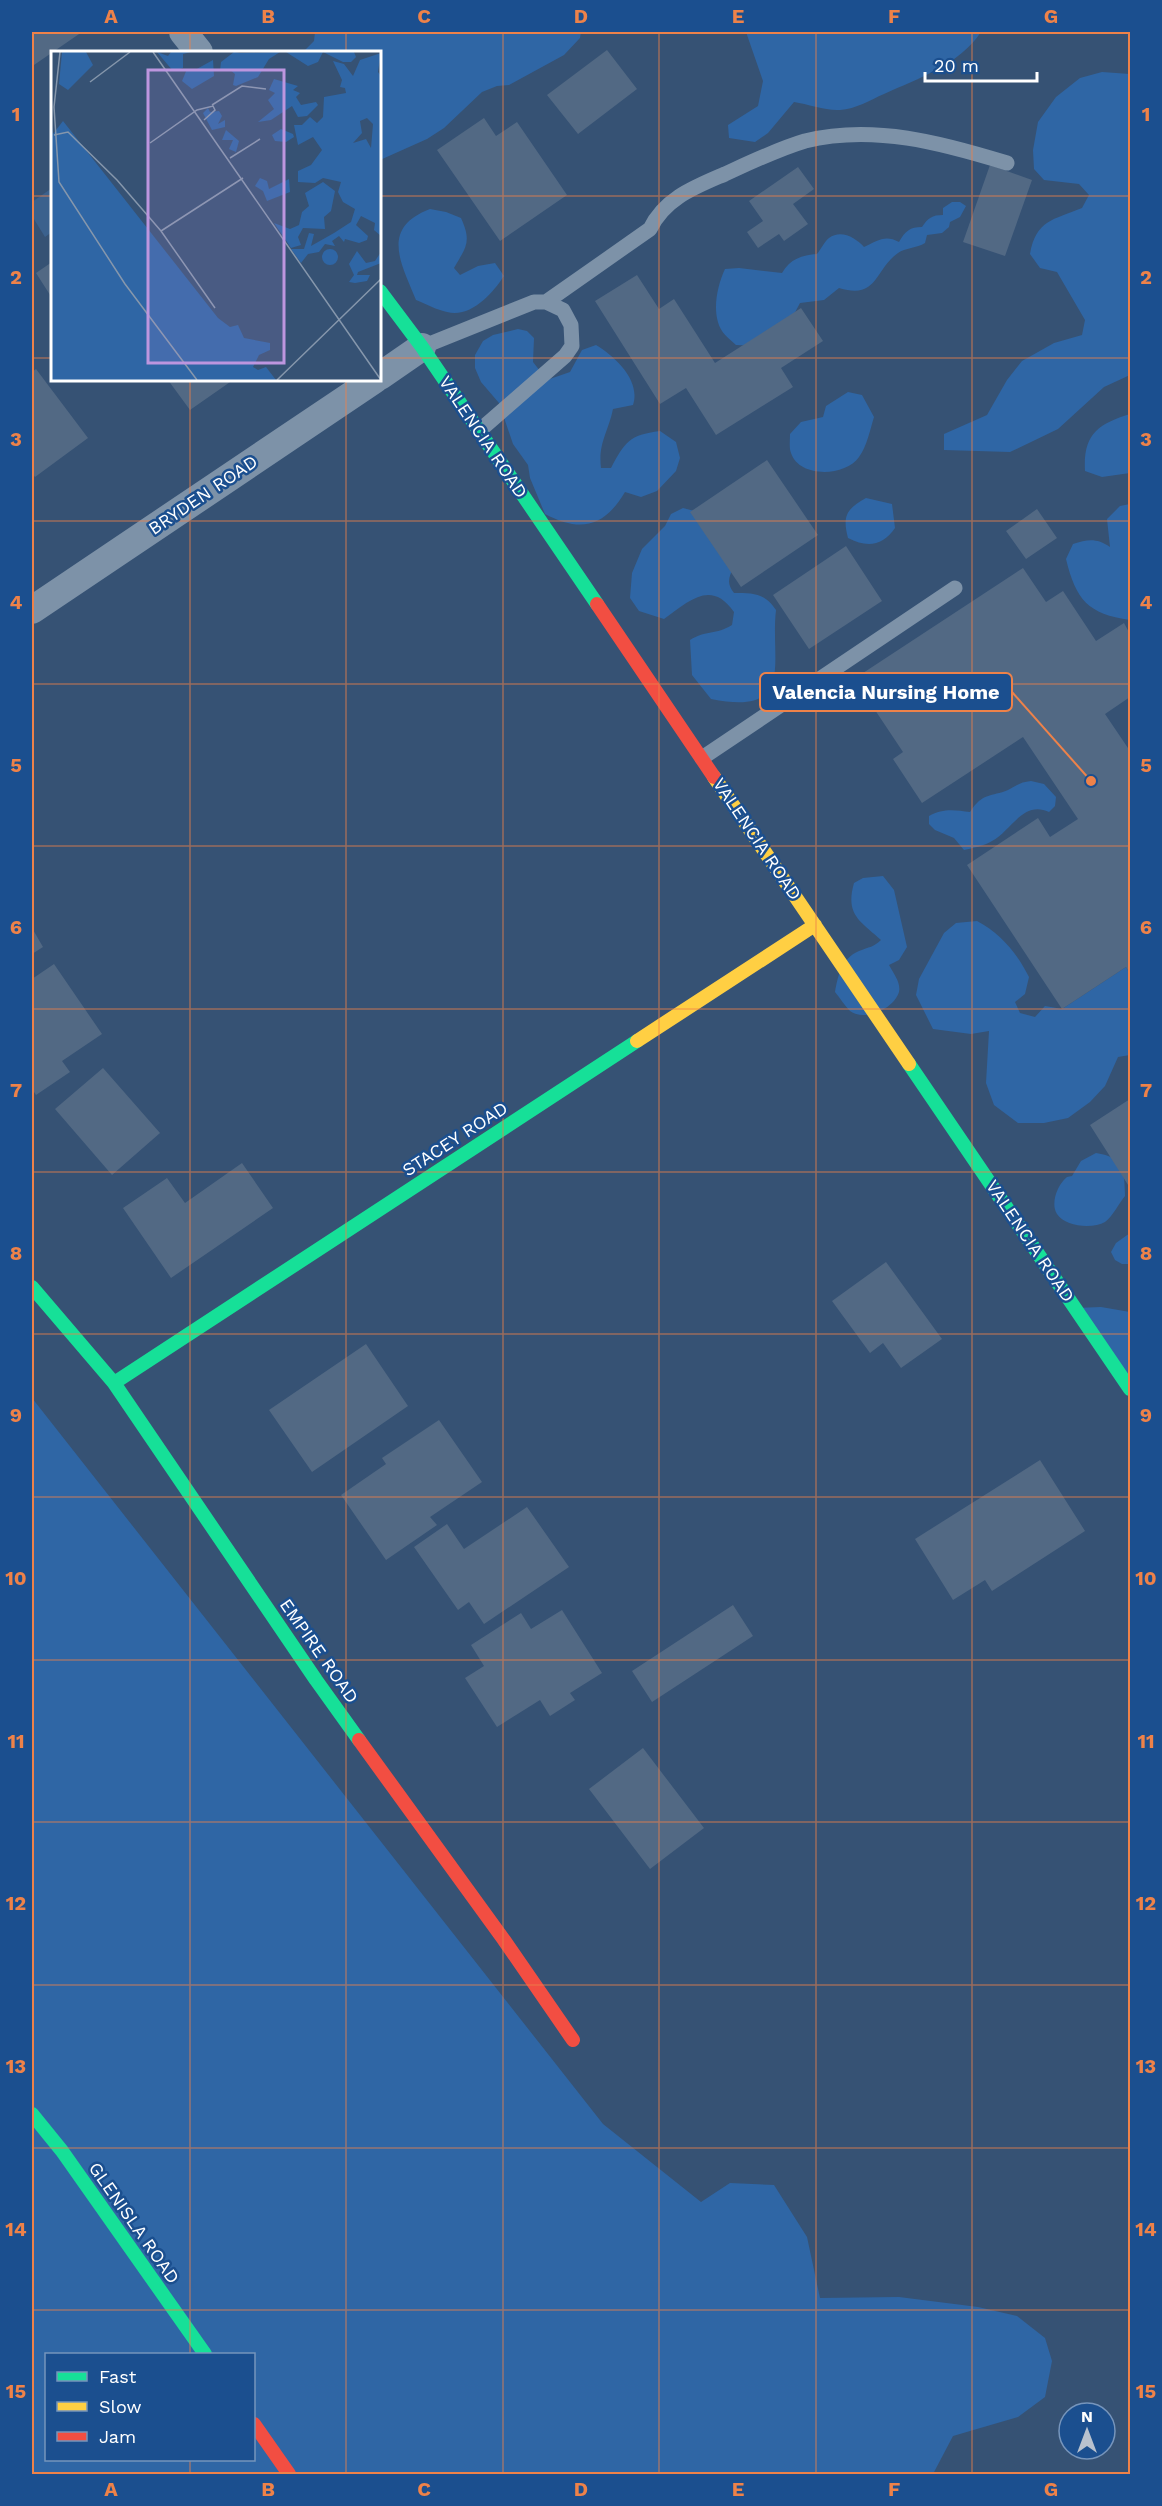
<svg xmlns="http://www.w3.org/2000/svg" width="1162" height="2506" font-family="'Work Sans',sans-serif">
  <rect width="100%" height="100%" fill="#365274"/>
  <path fill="#2f66a5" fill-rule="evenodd" d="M315,32H581L580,38L564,55L509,85L497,86L482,92L444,128L427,139L380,160V52H303L314,41Z
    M746,32H981C959,65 919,78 884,94C870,100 856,109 840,110C826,111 808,104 794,102L768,133L755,142L729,138L728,125L758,106L763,81Z
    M1102,72L1130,74V375L1104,387L1058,429L1010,452L944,450V434L987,415L1007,380L1022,361L1054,343L1082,335L1085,320L1057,272L1040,268L1030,254C1036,220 1053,220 1082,208L1089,195L1079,184L1044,180L1034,169L1033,150L1038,122L1056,97L1080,78Z
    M952,202H960L966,206L960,217L950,222L949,227L942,233L927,235L925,243C917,248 905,248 898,253C874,270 878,300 839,288L824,300L800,303L792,318L760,346L736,345C731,340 725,336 722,331C711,314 717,286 725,269L739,268L782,273C790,259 802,255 817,254C821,249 825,241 829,238C841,229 856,238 864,247C877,241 885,234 899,242C905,231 910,227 922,227C928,218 932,215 943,215V208Z
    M430,209L446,212L461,218C472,242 466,247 454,268L460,275L478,266L495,263L504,276C492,294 471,318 447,312C437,310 426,304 416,300C401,263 380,228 430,209Z
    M518,329L527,331L534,338L533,362L547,380L570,372L582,350L596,345C616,357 641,381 633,405L613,409C608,433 598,443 601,468H611C625,442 629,435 660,431L676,442L680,458L676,471L657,491L641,497L625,492C604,527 581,533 545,514L530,478L528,465L513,444L499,403L481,382L475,368V355L483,341L493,335Z
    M848,392L862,395L874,417C870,430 867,446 859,457C845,477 799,478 791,453C789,448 790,440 790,434L801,422L823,417L826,406Z
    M1130,414V473L1102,477L1085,471C1083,434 1098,424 1130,414Z
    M866,498L892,504L895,528C883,546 867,548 848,538C842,515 847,509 866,498Z
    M1130,504V620C1088,614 1076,600 1066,559L1073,544C1088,539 1097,538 1110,547L1107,519L1120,506Z
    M683,508L702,513L734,566C729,577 726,583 734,593C753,593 765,593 776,610C770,663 796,716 711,699L692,675L690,640C706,630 716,635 732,625L734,612C711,579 689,601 664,619L639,611L630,598L632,573L642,549L665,526L671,514Z
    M1031,781L1044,784L1056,797L1055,806L1049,812C1023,800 1011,831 992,841C984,846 973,848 964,850L954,838L935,830L929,824V816C943,808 955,810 970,812C983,792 991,797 1008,790C1017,785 1021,782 1031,781Z
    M883,876L894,890L907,947L899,960L889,965C894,974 901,983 899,992C894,1009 864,1022 850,1011C845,1006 840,998 835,992C838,975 842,958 859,951C869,947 874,947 881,940C860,921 845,915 854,883L863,878Z
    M977,921C1000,933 1017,953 1029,977L1025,994L1015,1002L1020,1013L1035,1017L1045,1006L1062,1009L1126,967L1130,974V1055L1118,1057L1105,1086L1090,1102L1068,1118L1044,1123H1018L994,1105L986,1083L989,1031L971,1034L933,1029L916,995L919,979L944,933L956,923Z
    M1096,1153C1125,1157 1124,1172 1125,1196C1119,1203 1113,1216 1105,1222C1093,1229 1065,1227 1057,1214C1050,1203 1058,1184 1067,1177L1072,1176L1081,1161Z
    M1130,1233V1264H1122L1115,1260L1111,1252L1116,1243Z
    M1101,1307L1130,1312V1389L1076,1308Z
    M32,1398L603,2124L701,2202L730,2183L774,2185L807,2237L820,2298L899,2297L978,2307L1017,2316L1045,2338L1052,2361L1045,2397L1018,2417L953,2436L933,2474H32ZM46,2354H254V2460H46Z"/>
  <path fill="#3b618d" d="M52,188V232L45,237L32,216V202Z"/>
  <path fill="#526984" d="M32,32H82L34,65L32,61Z
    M607,50L637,89L578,134L547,95Z
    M484,118L496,136L517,122L567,195L500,241L437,150Z
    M990,165L1032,180L1005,256L963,242Z
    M798,167L814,189L793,204L808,224L784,241L779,234L758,248L747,232L763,221L749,201Z
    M52,262V298L36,273Z
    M637,275L659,309L674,299L715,363L801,308L823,341L781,368L793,387L716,435L686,388L660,404L595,301Z
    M36,369L88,438L35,477L32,473V372Z
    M168,380H233L190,410Z
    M767,460L818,535L741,587L690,512Z
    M1037,509L1057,538L1026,559L1006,531Z
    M846,546L882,601L809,649L773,595Z
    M1023,568L1046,602L1063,591L1096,641L1124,623L1130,634V697L1105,714L1130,751V974L1126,967L1062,1009L967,865L1038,818L1050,837L1078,819L1023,737L922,803L893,759L903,752L863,692L840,708L831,694Z
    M32,928L43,947L32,954Z
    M54,964L102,1034L62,1061L70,1072L36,1095L32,1089V979Z
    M103,1068L160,1133L112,1175L55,1109Z
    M1130,1099V1188L1090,1125Z
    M242,1163L273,1208L171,1278L123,1208L167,1178L185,1203Z
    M886,1262L942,1339L901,1368L883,1343L870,1353L832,1301Z
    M366,1344L408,1406L312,1472L269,1410Z
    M439,1420L482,1482L430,1517L437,1525L386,1560L341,1495L386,1464L382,1458Z
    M1040,1460L1085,1531L992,1591L985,1580L953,1600L915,1539Z
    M527,1507L569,1567L484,1624L469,1602L458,1610L414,1547L447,1524L464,1549Z
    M733,1605L753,1636L652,1702L632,1671Z
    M562,1610L602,1673L570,1693L575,1700L550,1716L540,1700L497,1727L465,1678L484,1666L471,1645L521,1613L531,1629Z
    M643,1748L704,1828L650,1869L589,1789Z"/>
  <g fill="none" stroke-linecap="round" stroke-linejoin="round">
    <path stroke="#7d92a8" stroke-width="15" d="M546,302L650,229C665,198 695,187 725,174C751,162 778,149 805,141C873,124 942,143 1007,163
      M422,347L534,302H546L563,310L571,325L572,346L565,356L479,431
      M702,758L955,588"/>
    <path stroke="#7d92a8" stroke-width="28" d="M183,32L199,52
      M380,376L422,347
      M32,610L374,380"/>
    <path stroke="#16e098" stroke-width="14" d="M380,291L422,347L597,604
      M909,1064L1130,1389
      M32,1287L114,1383L316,1680L359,1740
      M114,1383L637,1041
      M32,2114L62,2151L205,2354"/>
    <path stroke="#ffcf43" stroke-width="14" d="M714,777L909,1064
      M637,1041L815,925"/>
    <path stroke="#f24e42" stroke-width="14" d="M597,604L714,777
      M359,1740L504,1940L573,2040
      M254,2424L289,2474"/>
  </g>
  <path fill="none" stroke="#ee8249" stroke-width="1.5" stroke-opacity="0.55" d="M190,32V52M346,32V52M503,32V2474M659,32V2474M816,32V2474M972,32V2474M32,196H52M380,196H1130M32,358H52M380,358H1130M190,380V2354M346,380V2474M32,521H1130M32,684H1130M32,846H1130M32,1009H1130M32,1172H1130M32,1334H1130M32,1497H1130M32,1660H1130M32,1822H1130M32,1985H1130M32,2148H1130M32,2310H1130M190,2460V2474"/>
  <g text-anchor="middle" stroke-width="5" stroke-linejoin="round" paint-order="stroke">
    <g font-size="18" fill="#fff" stroke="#1b4f8f">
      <text transform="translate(483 437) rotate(56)" y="6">VALENCIA ROAD</text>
      <text transform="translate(203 495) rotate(-34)" y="6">BRYDEN ROAD</text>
      <text transform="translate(757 839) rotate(56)" y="6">VALENCIA ROAD</text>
      <text transform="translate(455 1139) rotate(-33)" y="6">STACEY ROAD</text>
      <text transform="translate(1030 1241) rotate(56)" y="6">VALENCIA ROAD</text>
      <text transform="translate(319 1651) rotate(55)" y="6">EMPIRE ROAD</text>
      <text transform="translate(134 2223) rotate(55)" y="6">GLENISLA ROAD</text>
    </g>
  </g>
  <g transform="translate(51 51)">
    <rect width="330" height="330" fill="#365274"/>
    <path d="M11,1H35L42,14L17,39L8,33ZM106,1L117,5L120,1H140L132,3V17L122,20ZM183,1L189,2L229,1L218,8L207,26L185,35L182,34L184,23L178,18L169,20L170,11ZM235,1H303L305,6L300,11H292L272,1L267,11L257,15ZM330,2L327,21L330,25V185L323,179L324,172L310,165L305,174L317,185L316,189L308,192L294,188L293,191L288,185L281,190L284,195L274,193L268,201L257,203L250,212L240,198H253L258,182L263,183L260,195L283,182L300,171L304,158L292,151L287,141L290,131L272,127L264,132L247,131V120L260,114L271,99L262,86L247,94L243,74H251L259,66L266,72L272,66L273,46L295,42L294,37L289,36L291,29L282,10L293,13L302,25L309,9ZM316,67L322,73L320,97L315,88L302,92L311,82L309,70ZM162,9L163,25L141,38L131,30L136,18L144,19ZM223,28L247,35L242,39L249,42L245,46L250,54L265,51L267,54L256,65L247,66L241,55L220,69L207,71L223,58L217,49L224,42L218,39ZM157,57L159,61L168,60L171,65L167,73L174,69V76L161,79L152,62ZM0,67L2,83L12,70L167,267L179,276L187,274L193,287L219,292V299L208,304L202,316L207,319L215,316L225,329H0ZM230,78L242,83L243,86L235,91L224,90L221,84ZM175,79L188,90L185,101L178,98L182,89H171ZM209,127L216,130L218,138L238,128L239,141L216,150L212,140L204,135ZM272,131L284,140L280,160L273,166L274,178L252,177L247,186L250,194L240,197L223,172L239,178L248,174L251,161L258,155L254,142ZM271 206a8 8 0 1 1 16 0a8 8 0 1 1-16 0ZM306,200L315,212L324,210L330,201V212L307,221L306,224H319L316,230L304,232L298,231L303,224L298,213Z" fill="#2f66a5" fill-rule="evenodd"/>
    <path fill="none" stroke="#8697ac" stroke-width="1.5" d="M9,1L3,56L8,131L74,233L146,329M102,1L330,329M39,31L79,1M161,54L191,35L215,38M3,84L17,81L66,129L110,180L164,257M99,92L146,59L162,55L164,59L153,69M179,107L209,88M110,180L192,127M226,329L330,228"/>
    <path fill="#bd96df" fill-opacity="0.15" stroke="#bd96df" stroke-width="3" d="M97,19H233V312H97Z"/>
    <rect width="330" height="330" fill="none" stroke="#fff" stroke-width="3"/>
  </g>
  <path fill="none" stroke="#ee8249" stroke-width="2" d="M1091 781L1012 692"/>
  <circle fill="#ee8249" stroke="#1b4f8f" stroke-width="2" cx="1091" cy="781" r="6"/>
  <rect fill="#1b4f8f" stroke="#ee8249" stroke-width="2" x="760" y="673" width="252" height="38" rx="6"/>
  <g font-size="20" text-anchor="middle" font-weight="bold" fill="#fff">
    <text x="886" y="699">Valencia Nursing Home</text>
  </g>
  <rect width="1162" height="2506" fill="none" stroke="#1b4f8f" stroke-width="66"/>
  <rect x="45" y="2353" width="210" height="108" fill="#1b4f8f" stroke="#7695bc" stroke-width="1.5"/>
  <rect x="57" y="2372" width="30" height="9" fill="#16e098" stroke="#7695bc" stroke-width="1.5"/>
  <text x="99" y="2383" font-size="18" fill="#ffffff">Fast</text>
  <rect x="57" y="2402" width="30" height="9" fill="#ffcf43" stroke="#7695bc" stroke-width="1.5"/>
  <text x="99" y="2413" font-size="18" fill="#ffffff">Slow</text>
  <rect x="57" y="2432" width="30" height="9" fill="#f24e42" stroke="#7695bc" stroke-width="1.5"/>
  <text x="99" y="2443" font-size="18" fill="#ffffff">Jam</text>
  <g transform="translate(1087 2431)"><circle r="28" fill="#1b4f8f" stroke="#7695bc" stroke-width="1.5"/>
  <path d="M0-4.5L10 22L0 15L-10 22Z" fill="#b9c2ce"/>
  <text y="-9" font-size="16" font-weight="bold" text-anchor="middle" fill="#ffffff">N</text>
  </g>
  <path d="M925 72v9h112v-9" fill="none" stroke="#ffffff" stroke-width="3"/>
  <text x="934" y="72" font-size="18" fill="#ffffff" stroke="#1b4f8f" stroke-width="4.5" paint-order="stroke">20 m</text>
  <rect x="33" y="33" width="1096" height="2440" fill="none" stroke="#ee8249" stroke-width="2"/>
  <g font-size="20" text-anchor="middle" font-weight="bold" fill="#ee8249">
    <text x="111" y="23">A</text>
    <text x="268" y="23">B</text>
    <text x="424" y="23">C</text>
    <text x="581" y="23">D</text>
    <text x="738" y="23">E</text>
    <text x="894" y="23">F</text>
    <text x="1051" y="23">G</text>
    <text x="16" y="121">1</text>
    <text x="1146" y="121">1</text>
    <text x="16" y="284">2</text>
    <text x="1146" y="284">2</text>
    <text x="16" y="446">3</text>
    <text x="1146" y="446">3</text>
    <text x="16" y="609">4</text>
    <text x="1146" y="609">4</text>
    <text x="16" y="772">5</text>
    <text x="1146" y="772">5</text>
    <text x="16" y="934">6</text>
    <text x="1146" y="934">6</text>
    <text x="16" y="1097">7</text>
    <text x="1146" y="1097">7</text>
    <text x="16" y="1260">8</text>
    <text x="1146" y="1260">8</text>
    <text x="16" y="1422">9</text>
    <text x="1146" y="1422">9</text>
    <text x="16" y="1585">10</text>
    <text x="1146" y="1585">10</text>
    <text x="16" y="1748">11</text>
    <text x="1146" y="1748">11</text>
    <text x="16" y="1910">12</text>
    <text x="1146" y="1910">12</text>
    <text x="16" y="2073">13</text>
    <text x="1146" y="2073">13</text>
    <text x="16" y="2236">14</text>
    <text x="1146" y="2236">14</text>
    <text x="16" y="2398">15</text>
    <text x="1146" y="2398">15</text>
    <text x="111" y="2496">A</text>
    <text x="268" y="2496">B</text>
    <text x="424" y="2496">C</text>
    <text x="581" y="2496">D</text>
    <text x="738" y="2496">E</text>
    <text x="894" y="2496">F</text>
    <text x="1051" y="2496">G</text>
  </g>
</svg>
